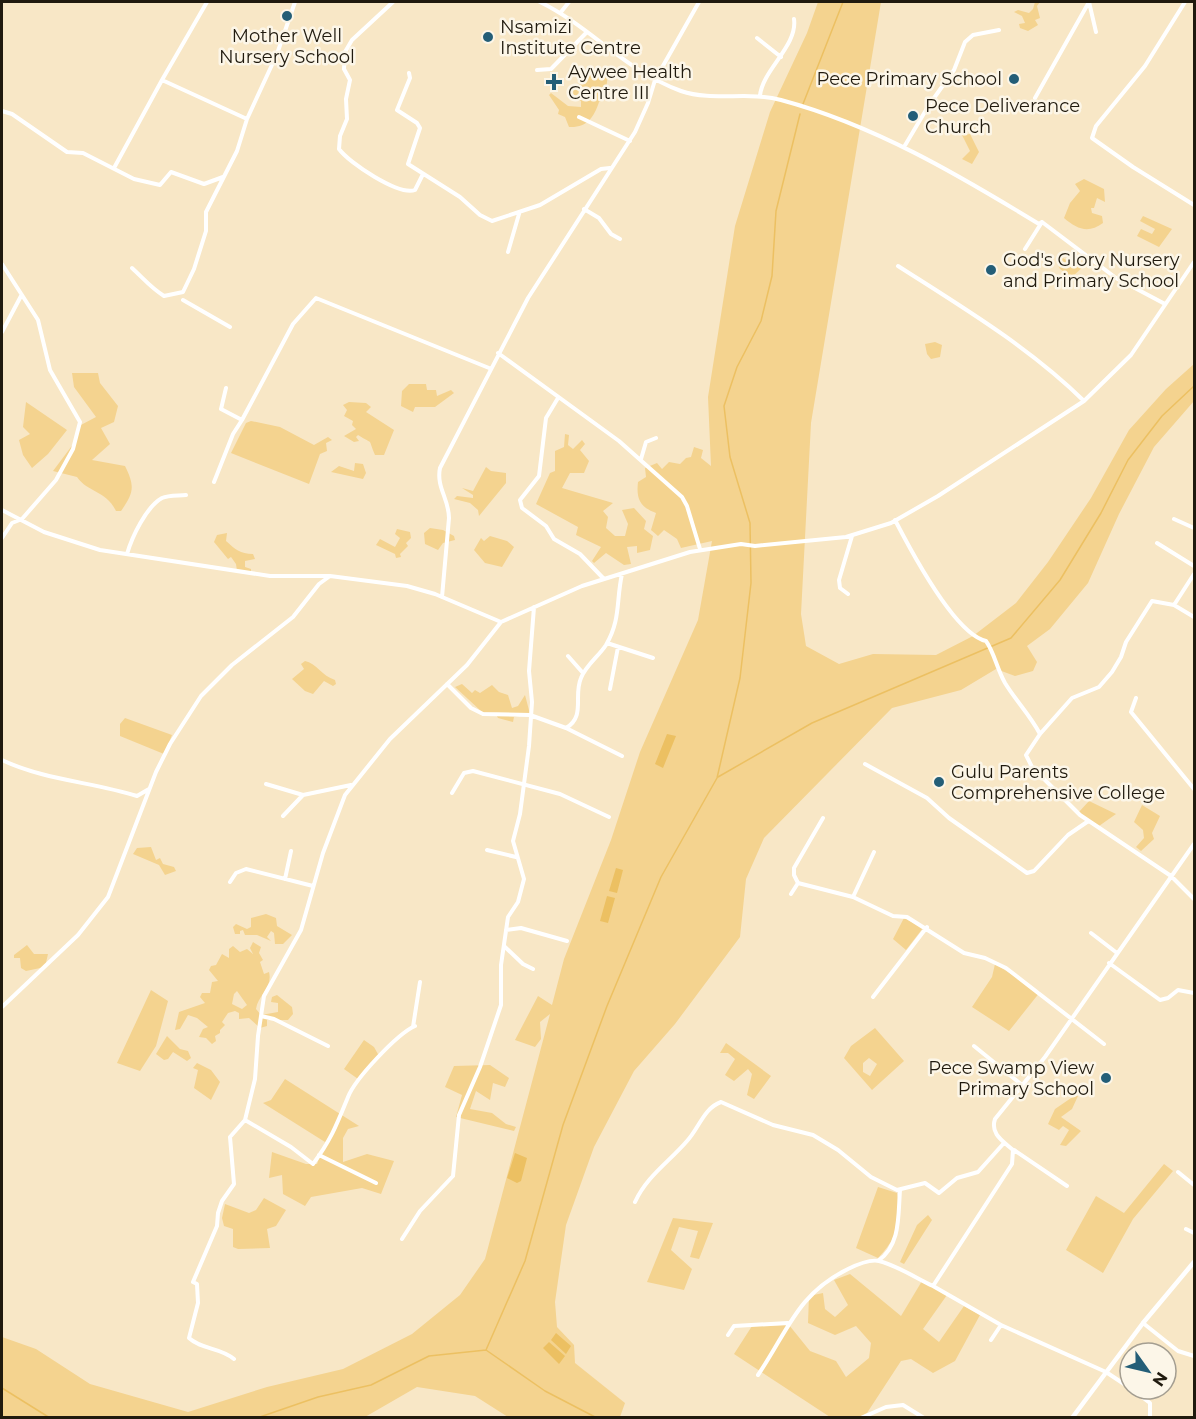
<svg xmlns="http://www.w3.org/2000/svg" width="1196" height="1419" font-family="Montserrat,sans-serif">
  <rect width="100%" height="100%" fill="#f8e7c6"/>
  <path fill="#f4d38f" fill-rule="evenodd" d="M818,2H881L811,423L801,614L806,646L839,664L873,654L936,655L973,636L1016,603L1048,562L1091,498L1129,430L1166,389L1194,364V401L1154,447L1119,514L1088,583L1050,629L1027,646L1037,662L1033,671L1015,676L996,669L961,690L892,708L764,838L746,879L740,937L675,1024L634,1071L594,1147L566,1225L555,1302L557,1327L574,1345L575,1363L625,1403L620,1417H508L475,1396L417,1387L365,1417L2,1418V1337L36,1349L90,1384L188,1412L267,1387L343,1369L412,1334L460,1295L485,1259L550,1014L540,1022L541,1039L535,1047L515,1040L538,996L552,1005L564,959L611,840L640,752L698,620L712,541L681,548L677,539L664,530L658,536L651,530L656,513C640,507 636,499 638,482L646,477L645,468L657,463L662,469L669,462L680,464L686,458L691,457L694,447L703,450L701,458L711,466L708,397L735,226L770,112L807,33Z
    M1035,2H1040L1037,6L1040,18L1035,20L1038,25L1028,31L1020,28L1019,24L1025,23L1022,16L1014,12L1018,10L1029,13L1033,9Z
    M592,71L598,75L608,74L606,90L611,98L599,102C594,117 587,128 569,127L565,117L558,114L559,110L549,95L551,93L568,106L581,107V101L574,100L573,90Z
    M970,134L979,152L972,164L962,159L970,151L962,135Z
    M1084,179L1104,189L1105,202L1097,198L1094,208H1091L1092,213L1102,216L1103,223C1088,234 1077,229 1064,218L1070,203L1080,191L1075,184Z
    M1143,216L1172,229L1159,247L1137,236L1141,229L1152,234L1155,229L1140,221Z
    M1061,257L1068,261L1076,257L1085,265L1072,277L1060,269L1056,261Z
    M935,342L942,345L940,357L931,359L927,354L925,344Z
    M72,373H98L100,383L118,406L114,422L101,428L110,444L92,460L125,466C135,486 134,493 121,511H116C106,490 88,493 77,477L53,471L74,443L79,426L96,417L74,387Z
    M409,384H426L427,390H436L437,396L451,390L454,393L435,407H415L413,412L401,406L402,391Z
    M26,402L67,430L48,454L32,468L23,455L19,440L30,434L23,427Z
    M349,402L366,403L371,407L366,412L394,430L384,455H375C367,436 375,446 358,435L356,437L359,441L354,442L344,436L356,429L352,425L353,421L344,416L347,410L343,405Z
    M251,421L280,427L314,445L328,437L332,440L326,443L327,451L320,454L309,484L231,453L246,423Z
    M565,434L569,435L568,445L573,449L582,440L585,444L580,450L589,461L584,473H570L562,488L613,503L603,511L608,517L606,528L615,536H625L628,524L622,510L634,508L646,521L644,529L653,536L650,550L637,553V546L627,547L631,564L624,565L606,553L594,563L592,561L601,547L576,535L578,527L536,504L550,473L555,471V451L564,447Z
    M355,463L363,464L366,473L363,479L331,472L339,466L354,471Z
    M486,467L491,471L506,473V483L479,516L478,510L470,503L454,499L457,496L473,498V495L462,488L473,491Z
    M430,528L443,530L454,536L455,540L443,543L438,550L425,544L424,533Z
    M397,529L410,532L411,538L406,543L408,546L400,554L401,557L396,558L395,554L376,545L380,539L395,547L400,538L395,534Z
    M227,533L226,541C235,549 240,554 253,554L255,559L245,561V567L251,569V573L237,571L236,564L231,557L228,559L214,542L217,535Z
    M490,536L507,541L514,547L502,567L485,563L474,550L481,538L484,541Z
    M305,661C316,663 322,676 335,680L336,684L333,686L324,681L313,694L305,691L292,679L304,669L301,664Z
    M462,684L472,693L475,690L480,693L492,685L499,692L508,695L512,708L518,706L525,695L530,714L514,717L513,722L498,718L495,713L482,712L455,687Z
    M125,718L172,735L164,754L120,736V724Z
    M1089,801L1116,814L1099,826L1078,813Z
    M1142,805L1160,816L1152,833L1154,839L1141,851L1136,847L1144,838L1143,830L1134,822Z
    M151,847L156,860L160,858L163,864L174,867L176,871L165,875L159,865L133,854L137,848Z
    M266,914L276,918L277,926L292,935L283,944H275L274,933L271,931L267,937L271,941L257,935H245L243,930L240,931V934H235L233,927L236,924L247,929L251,927V918Z
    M904,918L923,928L906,950L893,939Z
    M253,942L261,947L259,953L263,960L260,962L264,974L269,972C273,988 258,995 256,1009L261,1015L278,1012V1003L271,1002L272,997L277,995L292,1007L293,1014L288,1020H267V1026L260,1028L249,1018L239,1019V1013L235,1011L228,1013L222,1022L225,1025L220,1030V1033L215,1036L216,1041L212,1044L206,1038L199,1037L203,1029L208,1027L197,1018L188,1015L180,1029L175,1030L179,1012L205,1003L200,997L202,993H210L212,982L218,981L209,970L211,966L216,965L222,954L229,958V949L233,946L240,952L247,949L253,954L250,948ZM237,991L247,1005L242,1009L232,1004L234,994Z
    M27,945L34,954H48L45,967L26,971L21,968L20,958H14V955Z
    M995,964L1040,992L1009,1031L972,1007L992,977Z
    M151,990L168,1001L156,1046L140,1071L117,1063Z
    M875,1028L904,1061L872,1090L844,1058L851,1046ZM869,1058L877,1064L870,1076L863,1072V1063Z
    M167,1036L180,1049L188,1051L191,1058L187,1061L173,1052L168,1059L164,1060L156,1054Z
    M364,1040L374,1047L379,1056L358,1079L344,1069Z
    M726,1043L771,1076L754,1099L747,1095L752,1074L748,1069L734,1081L725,1075L735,1059L728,1053H720Z
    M197,1063L211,1070L220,1082L211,1100L194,1088L198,1070L193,1068Z
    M490,1065L509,1078L505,1087L493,1083L490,1100L476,1091L470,1109L492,1113L506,1124L516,1127L514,1131L456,1117L462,1095L445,1087L454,1066Z
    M285,1079L359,1126L348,1129L343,1138V1162L367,1154L394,1161L381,1194L362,1188L311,1197L305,1206L283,1194L282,1175L269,1178L272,1152L306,1164H317L325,1142L263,1103L271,1100Z
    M1074,1096H1078L1072,1109L1061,1117L1081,1131L1066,1146L1060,1145L1069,1130L1063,1126L1059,1130L1048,1124L1055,1109Z
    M1164,1164L1173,1171L1133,1219L1103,1273L1066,1250L1096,1196L1124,1213Z
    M878,1187L897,1193C903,1221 897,1238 878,1258L856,1248Z
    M264,1198L286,1210L276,1226L267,1229L270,1248L238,1249L233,1247V1229L224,1226L222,1218L225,1204L249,1213L256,1210Z
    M928,1215L932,1220L904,1264L900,1262L917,1225Z
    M673,1218L713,1223L699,1259L690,1257L698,1231L679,1227L671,1250L692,1269L684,1290L647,1282Z
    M850,1274L901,1316L922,1281L947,1295L923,1329L939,1342L964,1306L980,1315L955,1361L933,1373L911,1359L901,1361L867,1413L859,1417H830L734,1354L752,1326L789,1325L810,1351L836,1361L846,1377L869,1358L871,1343L856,1326L835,1335L808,1323L809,1296L823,1293L825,1309L835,1317L848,1305L834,1280Z"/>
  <path fill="#ecc062" d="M667,734L676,736L663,768L655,764Z
    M616,868L623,870L617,893L609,891Z
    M607,896L615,898L608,923L600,921Z
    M515,1153L527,1158L521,1181L517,1183L507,1178Z
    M556,1333L571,1346L566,1354L551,1340Z
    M549,1342L565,1356L559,1364L543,1348Z"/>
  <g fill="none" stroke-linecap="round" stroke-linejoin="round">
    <path stroke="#ecc062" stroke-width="1.5" d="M803,104L843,2
      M718,777L812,723L1011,638L1060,580L1101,513L1128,460L1162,416L1194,386
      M486,1350L525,1261L563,1125L607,1006L661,877L717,778L740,678L751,583L750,523L730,457L724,406L737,367L761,321L772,276L776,211L800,114
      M2,1388L50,1418
      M257,1418L318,1397L371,1385L429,1356L486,1350L545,1391L597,1418"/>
    <path stroke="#fff" stroke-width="4" d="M393,2L352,40L345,52L344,69L350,80L346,99L347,119L340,136L339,149C349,163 399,196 415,190L423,174
      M540,2C591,27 624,70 681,91C713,102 748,91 781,100C874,125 957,174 1039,224L1042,222L1116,278L1165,304
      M1089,2L1096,32
      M1185,2L1145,66L1096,126L1092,138L1133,167L1194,205
      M561,12L569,2
      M757,38L781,57
      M537,70L551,69L586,33
      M409,73L410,78L397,110L417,123L420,128L408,164L460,197L480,215L492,221L540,205L601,169L610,168
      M162,80L207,2
      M760,96C762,70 798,46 794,19
      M1035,98L1089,2
      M2,111L12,114L67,152L83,153L134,179L160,185L171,172L204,184L223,177
      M579,117L630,141
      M904,147L929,105L954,70L965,42L973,35L999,30
      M114,168L162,80L247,119
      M584,209L599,218L611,234L620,239
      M1025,249L1042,222
      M508,252L519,214
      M2,264L38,320L50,370L80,422L73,449L56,480L22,519L12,523L2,538
      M898,266C962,307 1029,347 1084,401
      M132,268C143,278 151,288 164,296L183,292L194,269L206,231V212L237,151L247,119L277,54L295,2
      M183,300L230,327
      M2,332L21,296
      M498,353L619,441L682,497L687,506L700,549
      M226,388L221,409L242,420L293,324L316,298L489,368
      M558,398L546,418L539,476L520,500L522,508L546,526L554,539L580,554L604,579
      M641,459L646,442L656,438
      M214,482L233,434L242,420
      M2,510L44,532L100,550L270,576H330L407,586L435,594L501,622
      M1174,519L1194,528
      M895,520C910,549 955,634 986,641C994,652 997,669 1005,683C1016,701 1030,715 1040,734
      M1157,543L1194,566
      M127,554C132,537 146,507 162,498C169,495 179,496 186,495
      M848,594L840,588L839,580L852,536
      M442,597L449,518C449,499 436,487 440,468L528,298L635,132L648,103L655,80L699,2
      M1174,605L1194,574
      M1194,617L1174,605L1152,601L1126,642L1121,657L1112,672L1099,687L1072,698L1040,734L1026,755L1032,767L1080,815L1171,876L1194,899
      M607,643L653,658
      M568,656L583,673
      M447,684L471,708L483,714L530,715L566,728L622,756
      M610,689L618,647
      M1136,698L1131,712L1194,789
      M566,728C586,716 573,696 581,678C586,665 599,656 606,645C621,619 616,601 622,574
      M2,760C44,780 92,782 137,796L149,789
      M865,764L927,798L949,818L1027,873L1034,871L1068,835L1087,822
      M266,784L303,795L351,785
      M452,793L464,773L473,771L560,794L609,817
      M283,816L303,795
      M823,818L794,868V875L798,883L853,897L893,916L907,917L964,953L985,958L1006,968L1104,1044
      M487,850L516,857
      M285,879L291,851
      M230,882L236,873L246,869L313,886
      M791,894L798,883
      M853,897L874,852
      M506,930L521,928L567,941
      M1091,933L1117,953
      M504,946L523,964L533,969
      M1109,963L1160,1000L1168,998L1178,990L1194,993
      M873,997L927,927
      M2,1007L78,935L108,897L156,772L170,744L201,696L232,665L293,617L319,584L330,576
      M261,1016L274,1019L328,1046
      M413,1027L420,982
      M974,1046L1022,1085
      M245,1120L291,1147L313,1164C331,1140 337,1124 348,1097C355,1079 397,1034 415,1026
      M1014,1150L1067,1186
      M319,1155L376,1183
      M1178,1172L1194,1185
      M635,1202C647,1176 669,1162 687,1141C699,1128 704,1108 721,1102L773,1125L813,1135L838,1150L871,1177L897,1190L925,1183L939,1193L957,1178L978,1172L1004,1143
      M1186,1229L1194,1233
      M402,1239L420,1211L453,1176L459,1115L480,1067L501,1005V965L508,917L518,902L524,879L513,841L520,814L529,746L532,702L529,671L534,607
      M878,1261C901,1245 898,1215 900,1190
      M1143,1323L1178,1351L1194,1356
      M728,1335L734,1326L788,1323
      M991,1340L1001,1325
      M234,1359C220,1347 202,1350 189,1338L198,1303L197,1284L193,1282L217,1226L218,1213L222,1201L234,1184L230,1137L245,1120L255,1079L258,1036L264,996L301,930L323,853L345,795L390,739L467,665L501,622L582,586L690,552L741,544L755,546L846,537L891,523L938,496L1084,401L1131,355L1194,262
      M758,1375C788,1331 797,1294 848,1269C856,1265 869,1259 879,1261C896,1265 916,1278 933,1286
      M1130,1388L1106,1372L1001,1325L933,1286L1012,1164L1013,1150C1003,1141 990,1134 995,1119L1045,1057L1194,844
      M1131,1389L1150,1403V1418
      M861,1418L886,1407L903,1405L924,1418"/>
    <path stroke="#fff" stroke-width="4.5" d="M1072,1418L1143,1323L1194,1262"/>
  </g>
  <g fill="#245e77" stroke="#fcf6e8" stroke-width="2">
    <circle cx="287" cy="16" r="6"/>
    <circle cx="488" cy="37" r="6"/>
    <circle cx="1014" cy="79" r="6"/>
    <path d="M551 73h6v6h6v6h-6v6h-6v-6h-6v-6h6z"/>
    <circle cx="913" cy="116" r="6"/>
    <circle cx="991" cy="270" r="6"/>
    <circle cx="939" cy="782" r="6"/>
    <circle cx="1106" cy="1078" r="6"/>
  </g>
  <g text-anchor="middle" stroke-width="5" stroke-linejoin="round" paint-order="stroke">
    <g font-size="18" fill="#201a0e" stroke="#fcf6e8" text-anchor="start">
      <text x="500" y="33">Nsamizi<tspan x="500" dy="21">Institute Centre</tspan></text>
      <text x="287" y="42" text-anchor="middle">Mother Well<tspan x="287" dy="21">Nursery School</tspan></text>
      <text x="568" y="78">Aywee Health<tspan x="568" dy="21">Centre III</tspan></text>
      <text x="1002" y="85" text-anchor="end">Pece Primary School</text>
      <text x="925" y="112">Pece Deliverance<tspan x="925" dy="21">Church</tspan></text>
      <text x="1003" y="266">God's Glory Nursery<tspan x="1003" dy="21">and Primary School</tspan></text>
      <text x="951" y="778">Gulu Parents<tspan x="951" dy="21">Comprehensive College</tspan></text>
      <text x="1094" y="1074" text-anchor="end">Pece Swamp View<tspan x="1094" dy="21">Primary School</tspan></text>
    </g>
  </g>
  <rect width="1196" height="1419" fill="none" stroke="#201a0e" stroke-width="6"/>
  <g transform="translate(1148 1371) rotate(124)"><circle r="28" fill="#fcf6e8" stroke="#a49e91" stroke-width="1.5"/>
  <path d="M0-4.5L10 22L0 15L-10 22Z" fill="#245e77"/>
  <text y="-9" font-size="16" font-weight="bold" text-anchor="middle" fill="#201a0e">N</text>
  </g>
</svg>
